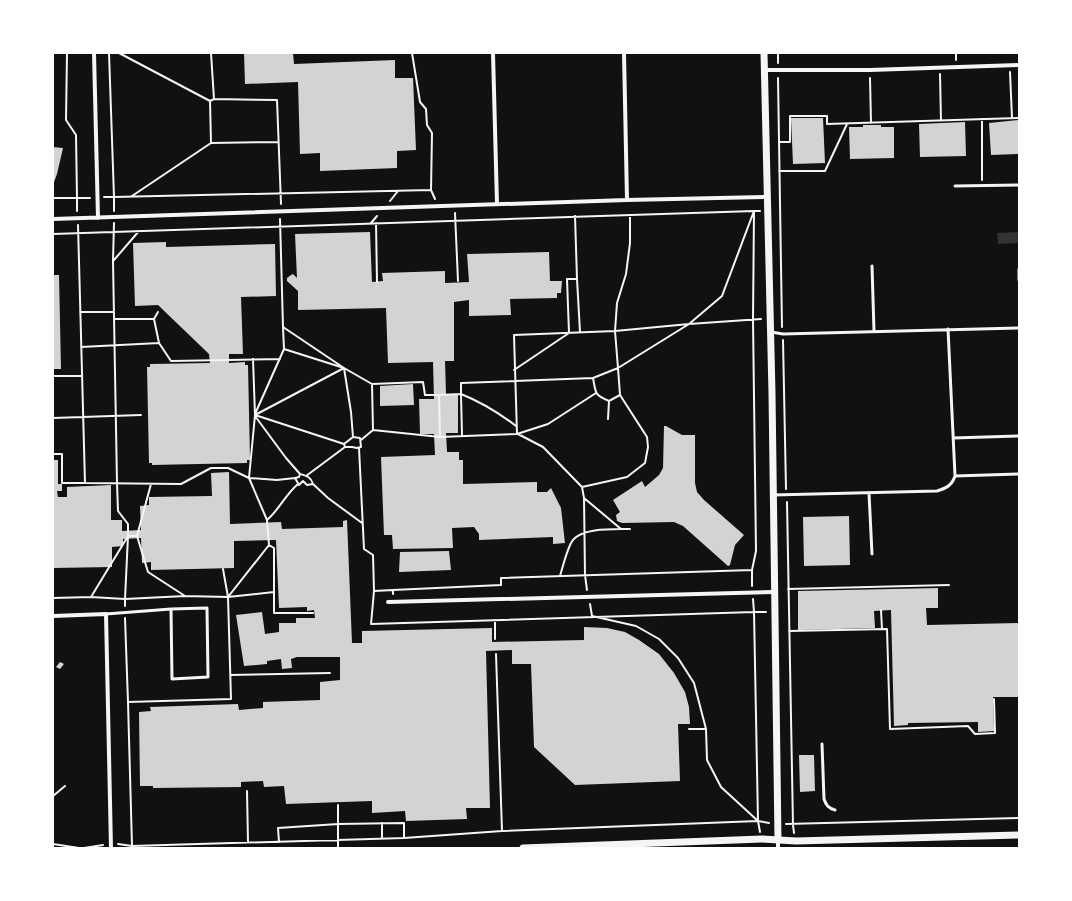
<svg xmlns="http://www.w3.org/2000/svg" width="1072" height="901" font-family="'Nunito Sans',sans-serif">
  <rect width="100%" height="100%" fill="#111"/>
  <path fill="#333" d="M1019,232V243L998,244L997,233Z"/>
  <path fill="#d3d3d3" d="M244,53H293L294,64L395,60V78H413L416,150L397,151V168L320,171V153L300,154L298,82L245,84Z
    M791,118H823L825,163L793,164Z
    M1019,120V154L991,155L989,123Z
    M965,122L966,156L920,157L919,124Z
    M863,125H881V127H894V158L850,159L849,127H863Z
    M53,147L63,148L57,174L53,185Z
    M370,232L372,282L383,281L382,273L445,271V283L469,282L467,254L549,252L550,281H562L561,293H557V298L510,299L511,315L469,316V300L454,302V361H445L446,394H458V433H446L447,452H459V460H463V484L537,482V492H547L551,488L561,508L565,543L553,544V537L479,540V534L474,527L452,528L453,548L393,549L392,535H384L381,457L435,455L434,434H420L419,399H434L433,362L388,363L386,308L298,310V291L287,281V278L291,275L293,274L297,278L295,234Z
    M166,242V247L275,244L276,296L241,297L243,354H229V363L245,362V365H248L250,460H247V463L152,465V463H149L147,367H150V364L210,363L209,354L158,305L135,306L133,243Z
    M53,275H59L61,369H53Z
    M413,384L414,405L380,406V386Z
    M664,426H666L682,435H695V483L697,492L704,500L744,535L735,545L730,565L728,566L683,526L674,522L622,523L617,521L616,515L620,512L613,500L642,481L645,487L659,475L663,468Z
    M53,460H58V484H62V491H57L58,497H67V487L111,485V520H122V531L141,530L140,506L149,505V497L212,496L211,473L229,472L230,524L281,522L282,529L343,527V521L347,520L352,643H362V631L492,628V642L584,640V627L607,628L625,632L639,640L659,654L674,673L685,692L689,707L690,724H678L680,781L575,785L534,747L531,664H512V650L486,651L490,808H466L467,819L406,821L405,811L372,813V801L286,804L284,786L264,787L263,781L241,782V787L153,788V786H140L139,712L151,711L150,707L238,704L239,710L263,708V702L320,700V682L340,680V657H297L291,659L292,668L282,669L281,659L267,661V664L244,666L236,615L262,612L265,634L279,632V623H296V618H315L314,610L307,611V607L279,608L276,540L234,541V568L151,570V562L142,563L141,538L123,539V546L112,547V567L53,568Z
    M849,516L850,565L804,566L803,517Z
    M449,551L451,570L399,572L400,552Z
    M938,588V608H926L927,625L1019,623V697H993L994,731L978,732V722L908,723V725L894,726L891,610L874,611L875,628L798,630V591Z
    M60,662L64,664L60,669L56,667Z
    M799,755H814L815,791L800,792Z"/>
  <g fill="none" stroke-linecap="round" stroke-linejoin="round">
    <path stroke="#f5f5f5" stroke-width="2" d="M109,53L114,197L431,190L435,199
      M119,53L210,101L214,99L277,100L281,204
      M211,53L214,99
      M412,53L420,102L426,109L427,125L432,133L431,190
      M778,53V63
      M956,53V60
      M1010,72L1012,118
      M940,74L941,121
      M778,78L782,327
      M870,78L871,123
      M210,101L211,143
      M779,142H790V116H827V124L1019,118
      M779,171H825L847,124
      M982,180V119
      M132,196L211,143L278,142
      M104,197H114V211
      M53,198H77L76,135L66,120L67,53
      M390,201L398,191
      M77,211V198H90
      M455,213L458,281
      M575,216L577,279
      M280,219L283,327
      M114,223L113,261L117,483L118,511L128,524V536H137L151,484
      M371,223L377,216
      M376,223L377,282
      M78,225L85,483L181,484L211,468H228L249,478L255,415L253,359
      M53,234L754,211L722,296L689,324L615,331L617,303L626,274L630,243V215
      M114,260L139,231
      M80,312H114
      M115,319H154L159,343L171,361L280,359
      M154,319L158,312
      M783,340L786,489
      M81,347L159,343
      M344,368L351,412L353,437
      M514,370L569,333L567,279H577L580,332
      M53,376H82
      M439,395L461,394V383L593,378
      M255,414L284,349
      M255,415L344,368L283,327L284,349L344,368L372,384L423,382L425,395H439L440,437L517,434L548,424L596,393
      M255,415L344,444
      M255,416L286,458L300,474
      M53,418L141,415
      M608,419L609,401
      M373,430L440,437
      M517,434L514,335L615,331L618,368L689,324L761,319
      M518,434L543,447L582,487L584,498L585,575L587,590
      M462,436L461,394C481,402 499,413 516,426
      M353,437L360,438L361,447L357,448L352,447H345L344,444Z
      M361,440L373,430L372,384
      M359,448L364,549L373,555L374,591
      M53,454H62V483H85
      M300,474C307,476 311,477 313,484L307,485L303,481L299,485L295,478L299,477Z
      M306,476L345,447
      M295,478L277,480L249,478L267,520C279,510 285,495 298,484
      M313,484L328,498L362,523
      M582,487L627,477L645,463L648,447L647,437L620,395L618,368L593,378C596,393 594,395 609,401L620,395
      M584,498L621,529
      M787,502L793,825L794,833
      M267,520L269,545L228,597L274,592
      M128,536L125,599L91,597Z
      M137,536L148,572L185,596L228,597L223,569
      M269,545L274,548V613H313
      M560,576C563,566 566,553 571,543C579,527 615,529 630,529
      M752,586V570L756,551L753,320L754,211H760
      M788,589L949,585
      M393,590L501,585V578L752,570
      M53,598L91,597
      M753,599L754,612H766
      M590,604L592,616L636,626L659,639L678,658L694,683L706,729
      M125,606V599L185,596
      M881,610L882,629
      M125,618L128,702L231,699L228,597
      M495,620V639
      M789,631L887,629L890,729L968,726L975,734L995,733L994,699
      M496,654L502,831
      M230,675L330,673
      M128,702L132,846L404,838L502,831L758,821L754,612L371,624L374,591L393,590V594
      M689,729H706L707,760L721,787L758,821L769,823
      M247,791L248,842
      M53,796L65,786
      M338,805V848
      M758,821L760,832
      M382,823V838
      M786,824L1019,818
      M279,842L278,828L338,824L404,823V838
      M53,844L79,848
      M118,844L132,846V848
      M84,848L103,845"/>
    <path stroke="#f5f5f5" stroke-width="3" d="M955,186L1019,185
      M872,266L874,331
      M1019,269V280
      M771,332L783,334L1019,328
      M953,438L1019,436
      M955,476L1019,474
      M869,493L872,554
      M773,495L937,491C947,488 952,485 955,476L948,329
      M106,614L171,609L207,608L208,677L172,679L171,609
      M822,744L824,799C826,805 828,808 835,810"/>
    <path stroke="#f5f5f5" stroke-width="4" d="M94,53L98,218
      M493,53L497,204
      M624,53L627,200
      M764,70H870L1019,65
      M53,219L627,200L767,197
      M388,602L774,592
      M53,616L106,614L111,848
      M778,840V848"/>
    <path stroke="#f5f5f5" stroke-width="7" d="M764,53L772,393L778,840
      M523,848L762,839L796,841L1019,835"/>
  </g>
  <rect width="1072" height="901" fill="none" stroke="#ffffff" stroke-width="108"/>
</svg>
